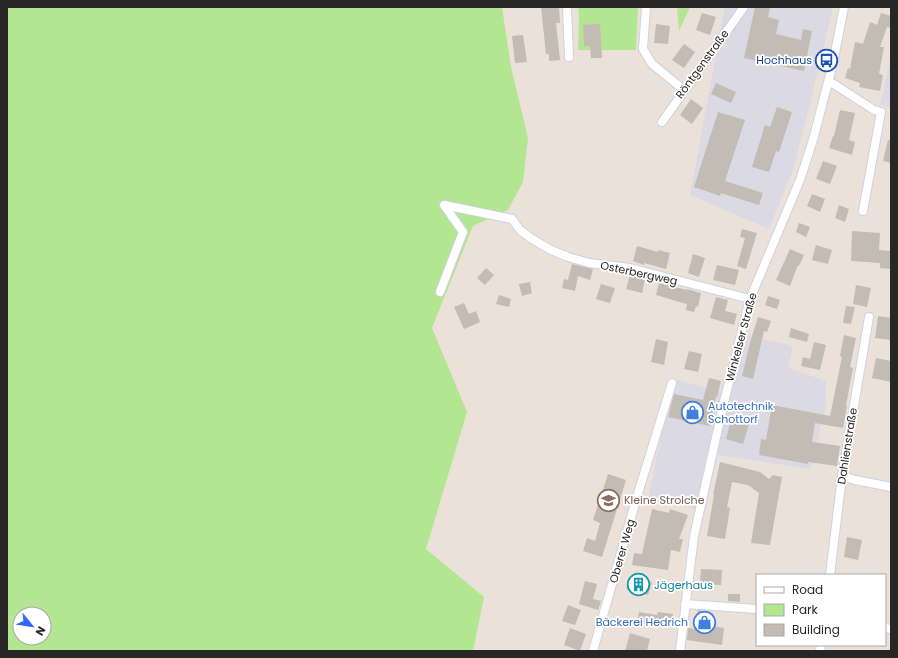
<svg xmlns="http://www.w3.org/2000/svg" width="898" height="658" font-family="Poppins,sans-serif">
  <rect width="100%" height="100%" fill="#ebe1d8"/>
  <path fill="#dbd9e3" d="M725,7H833L809,108L793,170L769,229L690,195Z
    M891,58V108L880,105Z
    M748,335L793,346L788,368L826,381V406L810,469L707,453L696,509L648,500L673,379L731,394Z"/>
  <path fill="#b3e690" fill-rule="evenodd" d="M7,7H502L511,67L528,138L523,182L508,210L473,226L432,328L467,412L426,549L484,597L473,651H7ZM20,614H44V638H20Z
    M578,7H638L636,50H578L579,17Z
    M677,7H690L679,31Z"/>
  <path fill="#c2bcb4" d="M541,7H559L560,23H556L560,60L549,61V54H546Z
    M755,7H770L768,17L779,20L776,34L801,40L803,29L812,31L804,71L744,58Z
    M702,13L716,17L710,35L696,30Z
    M881,13L891,16V28L887,27L880,47H884L879,74L883,75L880,91L859,87L860,83L845,78L848,68L850,69L855,42L863,44L870,22L877,25Z
    M600,24L602,58H591L590,46H584L583,25Z
    M656,24L670,26L668,44L654,43Z
    M523,35L527,62L515,63L512,36Z
    M684,44L695,52L684,68L672,60Z
    M716,83L736,92L731,103L711,94Z
    M691,99L703,108L692,124L680,115Z
    M777,107L792,112L779,152L776,151L769,172L752,167L765,125L770,127Z
    M840,110L855,113L849,140L855,142L852,155L829,148L833,136H834Z
    M718,112L745,120L725,181L763,193L759,205L721,193L720,196L694,187Z
    M888,140L891,141V163L883,161Z
    M823,161L837,166L830,184L816,179Z
    M812,194L825,199L820,212L807,206Z
    M839,205L849,209L845,222L835,218Z
    M799,223L810,227L806,237L796,232Z
    M742,229L757,233L746,269L737,266L745,238L740,237Z
    M852,231L880,233L879,250L891,251V269L880,268V263L851,261Z
    M816,245L832,250L828,264L812,260Z
    M637,246L658,252V250L670,253L666,269L644,263V265L633,261Z
    M790,249L804,255L799,266L798,265L790,286L776,280Z
    M693,254L705,258L699,277L688,273Z
    M572,264L593,269L590,280L578,276L575,291L562,288L564,279L568,280Z
    M717,265L739,270L735,285L713,280Z
    M486,268L494,275L485,285L477,278Z
    M630,275L645,279L642,293L626,289Z
    M530,282L532,293L522,296L519,284Z
    M659,283L687,290V289L701,293L698,307L696,306L694,312L686,310L687,304L683,303L656,295Z
    M601,284L615,288L610,303L596,299Z
    M856,285L871,288L867,307L853,304Z
    M499,295L511,299L509,307L496,304Z
    M768,296L780,300L777,309L765,305Z
    M716,297L728,300L725,311L737,314L734,325L710,318Z
    M464,303L469,314L476,311L480,322L464,329L454,307Z
    M846,306L855,307L851,324L843,323Z
    M878,316L891,318V340L875,338Z
    M758,317L771,321L767,332L764,331L753,379L742,376L751,339Z
    M791,328L809,334L807,342L789,337Z
    M844,335L856,338L850,367L853,368L846,406H847L843,428L815,423L812,442L840,446L837,466L808,462V464L759,455L761,439L766,440L772,405L830,416L842,357L840,356Z
    M656,339L668,342L664,365L651,362Z
    M814,342L826,345L820,370L801,366L803,357L810,359Z
    M689,351L702,354L698,372L684,369Z
    M876,358L891,361V382L872,378Z
    M709,378L721,381L717,397L716,396L710,426L668,417L674,394L703,400Z
    M732,416L750,421L743,444L726,439Z
    M720,462L760,472L769,479L773,475L782,477L770,545L751,543L759,493L748,485L732,482L727,507L730,508L725,539L707,536L714,495H713Z
    M608,474L626,480L602,557L583,551L587,538L595,541L600,523L593,520Z
    M652,509L669,513L670,509L688,515L679,539H683L680,552L671,550L668,570L632,565L634,553L642,554Z
    M847,537L862,540L858,560L844,557Z
    M701,569L722,570L721,585L700,584Z
    M630,576L652,582L648,595L626,589Z
    M585,581L597,584L593,599L601,601L598,610L579,604Z
    M728,594H740V602L728,601Z
    M568,605L581,610L575,625L562,621Z
    M698,610L713,613L712,626L724,628L722,645L687,640L688,628L695,629Z
    M639,612L657,615L658,612L673,614L671,628L637,623Z
    M570,628L586,634L580,651L564,645Z
    M630,633L650,639L647,651H625Z"/>
  <g fill="none" stroke-linecap="round" stroke-linejoin="round">
    <defs>
      <path id="street" d="M567,7L569,57
        M646,7L643,49L652,64L684,90
        M829,81L874,110L881,112L863,211
        M662,122L744,7
        M440,292L463,232L444,205L512,219L520,230L532,239L551,250L568,257L589,263L630,268L750,299
        M842,476L855,480L891,487
        M830,575L842,476L869,317
        M685,604L757,609
        M885,628L891,629
        M593,651L636,500L672,383
        M680,651L694,536L724,402L750,299L800,180L813,140L833,63L844,7
        M820,651L821,645"/>
    </defs>
    <use href="#street" stroke="#cdd2e2" stroke-width="10"/>
    <use href="#street" stroke="#fff" stroke-width="8"/>
  </g>
  <defs>
    <symbol id="bus-ring" viewBox="-11 -11 22 22"><circle r="9.5" fill="#fff" stroke="#1a4fb4" stroke-width="1.5"/><path d="M-5-6H5V4H4V6H2V4H-2V6H-4V4H-5ZM-3.5-4V0h7V-4ZM-3.5 1.2v1.5H-2V1.2ZM2 1.2v1.5H3.5V1.2Z" fill="#1a4fb4"/></symbol>
    <symbol id="shop-ring" viewBox="-11 -11 22 22"><circle r="9.5" fill="#fff" stroke="#3f7fe0" stroke-width="1.5"/><path d="M-5-2.5h2.3a2.7 3.5 0 0 1 5.4 0H5L5.5 6h-11ZM-1.5-2.5h3a1.5 2.3 0 0 0-3 0Z" fill="#3f7fe0"/></symbol>
    <symbol id="school-ring" viewBox="-11 -11 22 22"><circle r="9.5" fill="#fff" stroke="#8d6e63" stroke-width="1.5"/><path d="M0-5L7-2L0 1L-7-2ZM-4 1L0 2.5L4 1V4Q0 6-4 4Z" fill="#8d6e63"/></symbol>
    <symbol id="building-ring" viewBox="-11 -11 22 22"><circle r="9.5" fill="#fff" stroke="#0f9aa8" stroke-width="1.5"/><path d="M-4-6H4V6H1V3H-1V6H-4ZM-2.5-4.3h1.7v1.8h-1.7ZM.8-4.3h1.7v1.8H.8ZM-2.5-1h1.7V.8h-1.7ZM.8-1h1.7V.8H.8Z" fill="#0f9aa8"/></symbol>
  </defs>
  <g fill-rule="evenodd">
    <use href="#bus-ring" x="814" y="48" width="25" height="25"/>
    <use href="#shop-ring" x="680" y="400" width="25" height="25"/>
    <use href="#school-ring" x="596" y="488" width="25" height="25"/>
    <use href="#building-ring" x="626" y="572" width="25" height="25"/>
    <use href="#shop-ring" x="692" y="610" width="25" height="25"/>
  </g>
  <g text-anchor="middle" stroke-width="3.5" stroke-linejoin="round" paint-order="stroke">
    <g font-size="11" fill="#164399" stroke="#fff" text-anchor="end">
      <text x="812" y="64">Hochhaus</text>
    </g>
    <g font-size="11" fill="#272727" stroke="#fff">
      <text transform="translate(702 64) rotate(-54)" y="4">Röntgenstraße</text>
      <text transform="translate(639 273) rotate(12)" y="4">Osterbergweg</text>
      <text transform="translate(741 337) rotate(-75)" y="4">Winkelser Straße</text>
      <text transform="translate(847 446) rotate(-81)" y="4">Dahlienstraße</text>
      <text transform="translate(622 551) rotate(-74)" y="4">Oberer Weg</text>
    </g>
    <g font-size="11" fill="#366cbe" stroke="#fff" text-anchor="start">
      <text x="708" y="410">Autotechnik<tspan x="708" dy="13">Schottorf</tspan></text>
      <text x="688" y="626" text-anchor="end">Bäckerei Hedrich</text>
    </g>
    <g font-size="11" fill="#785e54" stroke="#fff" text-anchor="start">
      <text x="624" y="504">Kleine Strolche</text>
    </g>
    <g font-size="11" fill="#0d838f" stroke="#fff" text-anchor="start">
      <text x="654" y="589">Jägerhaus</text>
    </g>
  </g>
  <rect width="898" height="658" fill="none" stroke="#272727" stroke-width="16"/>
  <rect x="756" y="574" width="130" height="72" fill="#ffffff" stroke="#a9a9a9"/>
  <rect x="764" y="587" width="20" height="6" fill="#ffffff" stroke="#a9a9a9"/>
  <text x="792" y="594" font-size="12" fill="#272727">Road</text>
  <rect x="764" y="604" width="20" height="12" fill="#b3e690" stroke="#a9a9a9"/>
  <text x="792" y="614" font-size="12" fill="#272727">Park</text>
  <rect x="764" y="624" width="20" height="12" fill="#c2bcb4" stroke="#a9a9a9"/>
  <text x="792" y="634" font-size="12" fill="#272727">Building</text>
  <g transform="translate(32 626) rotate(120)"><circle r="19" fill="#ffffff" stroke="#a9a9a9"/>
  <path d="M0-3L7 15L0 10L-7 15Z" fill="#3166ff"/>
  <text y="-6" font-size="11" font-weight="bold" text-anchor="middle" fill="#272727">N</text>
  </g>
</svg>
